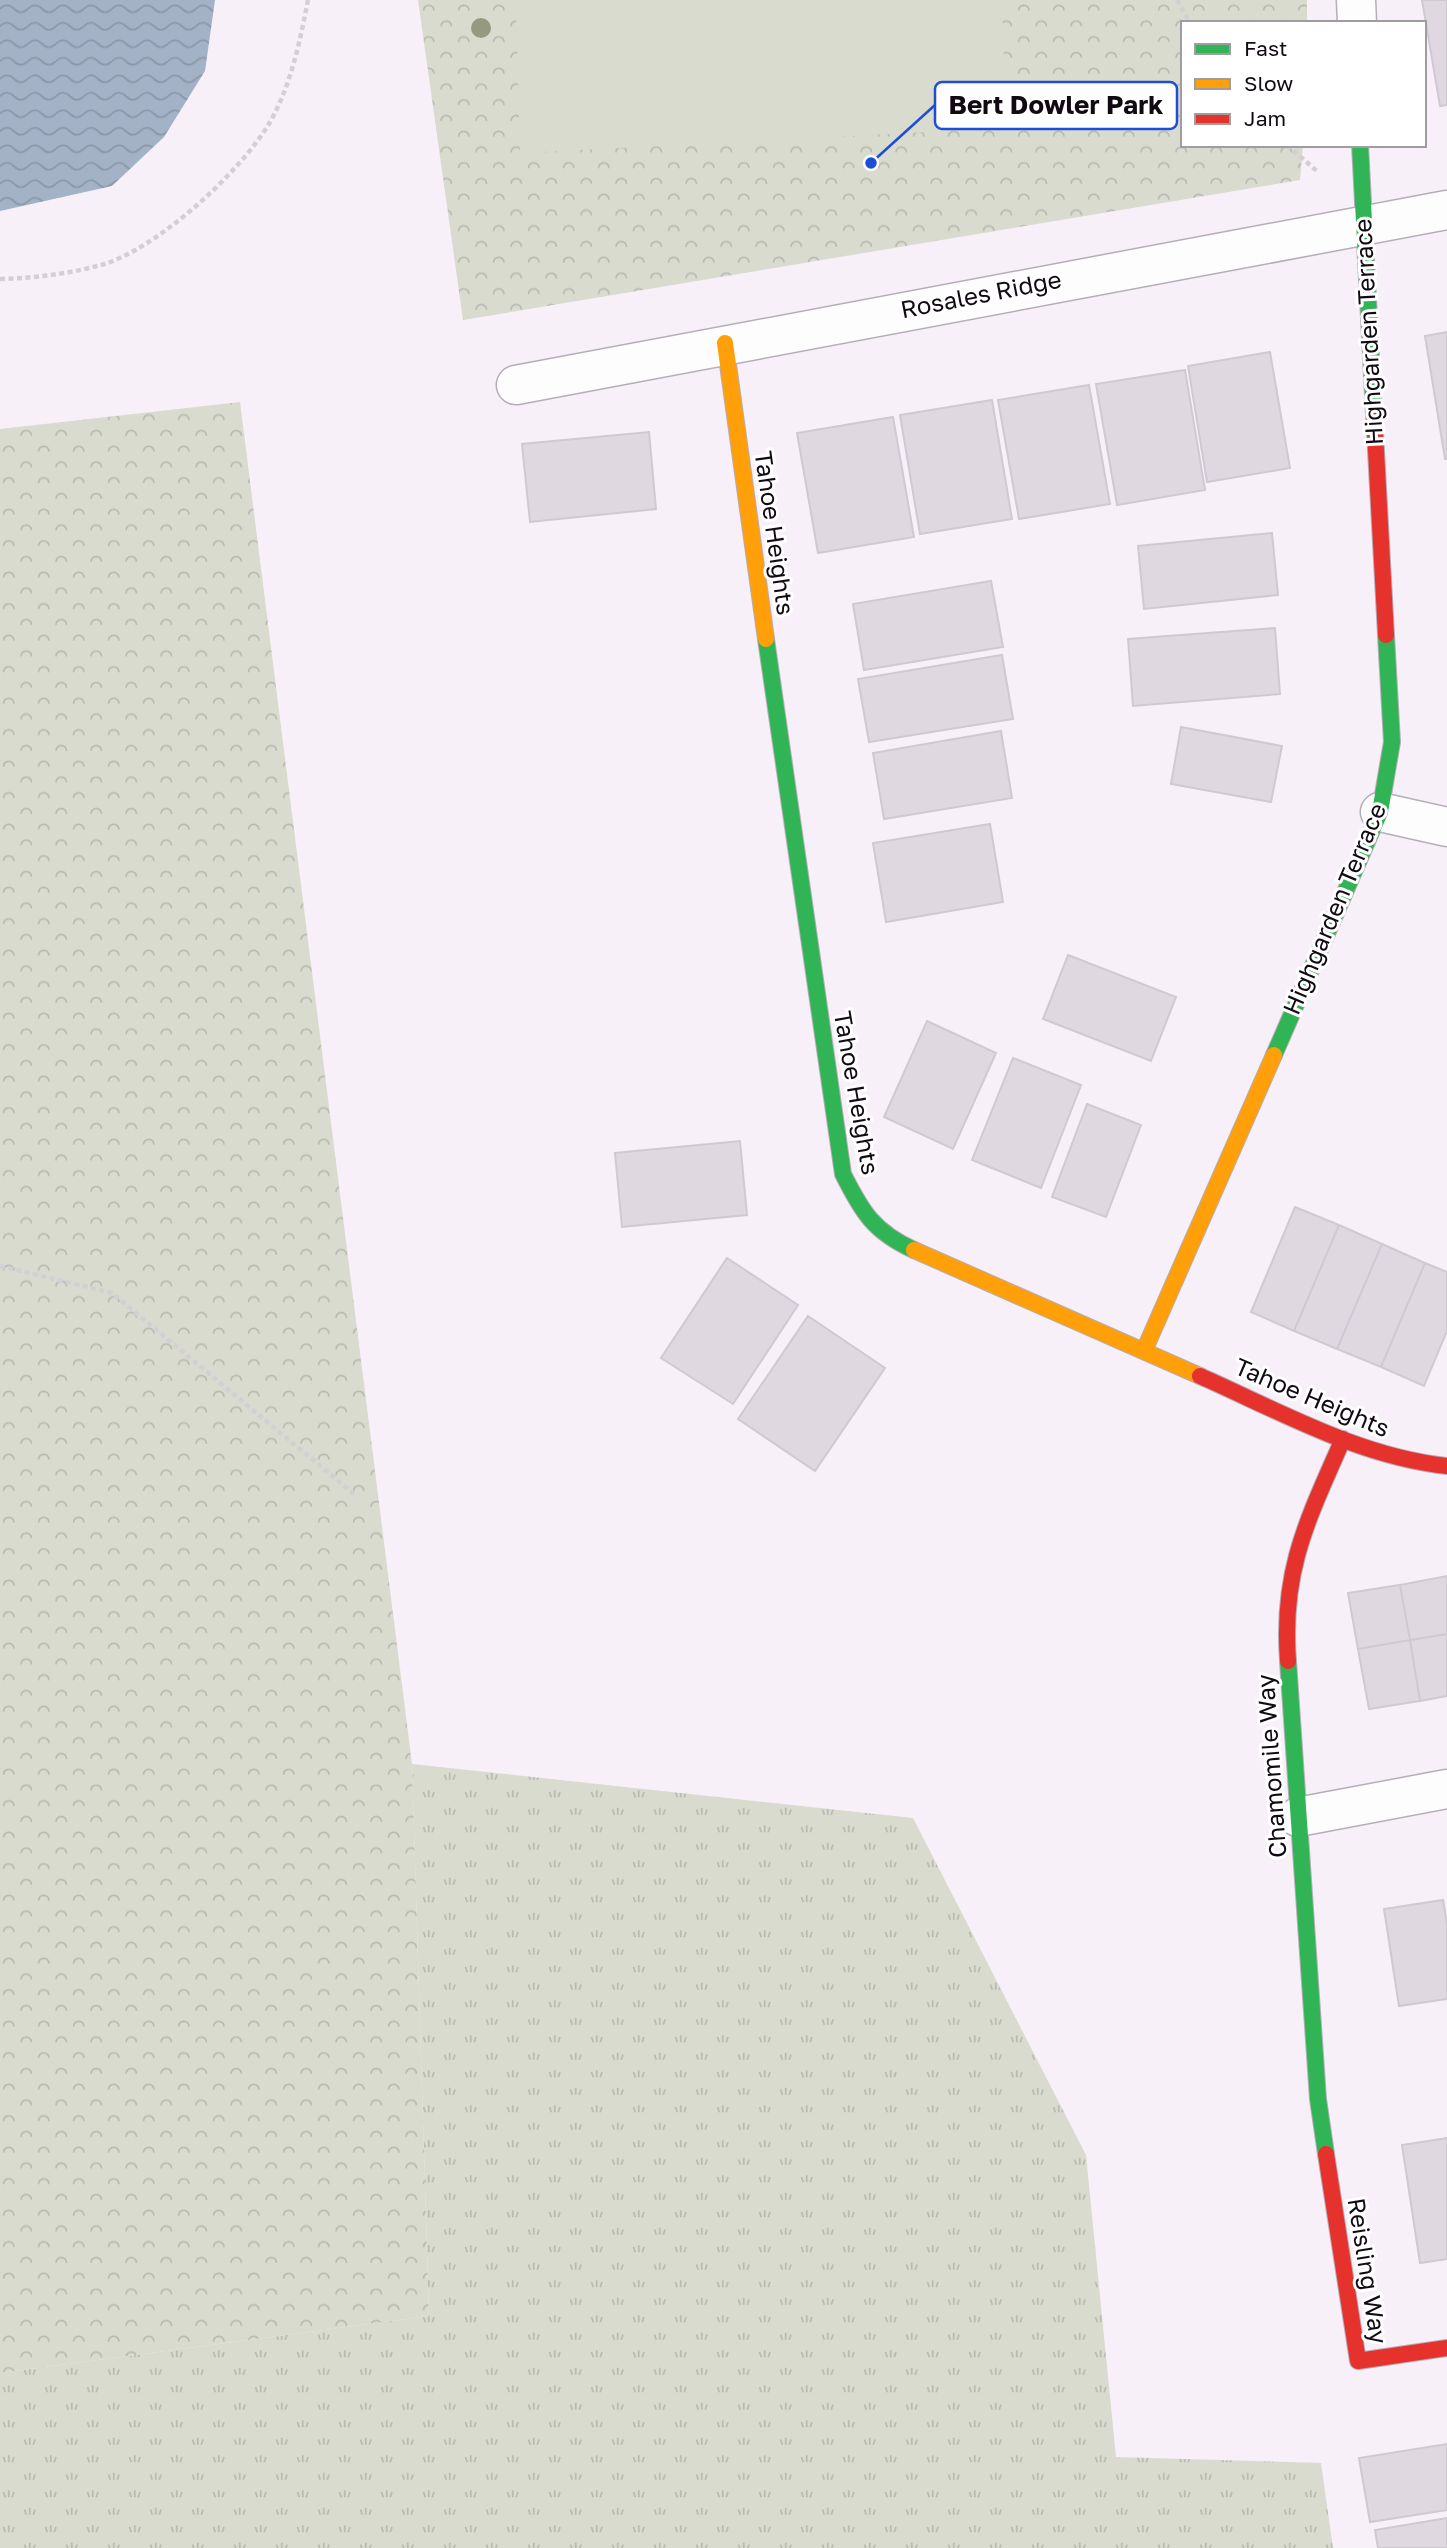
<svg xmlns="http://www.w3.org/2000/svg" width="1447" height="2548" font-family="'Golos Text',sans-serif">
  <defs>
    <pattern id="grass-tufts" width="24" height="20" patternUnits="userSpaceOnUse" patternTransform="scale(1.75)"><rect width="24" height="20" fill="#d9dbce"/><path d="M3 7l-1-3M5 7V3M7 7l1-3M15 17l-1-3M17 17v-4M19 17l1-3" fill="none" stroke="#b9bbb0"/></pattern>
    <pattern id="forest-crowns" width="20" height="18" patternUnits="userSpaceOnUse" patternTransform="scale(1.75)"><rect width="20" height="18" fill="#d9dbce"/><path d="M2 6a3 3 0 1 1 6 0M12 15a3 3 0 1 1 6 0" fill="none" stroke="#b9bbb0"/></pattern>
    <pattern id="water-waves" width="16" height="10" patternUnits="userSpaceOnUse" patternTransform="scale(1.75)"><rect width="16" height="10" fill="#a3b2c6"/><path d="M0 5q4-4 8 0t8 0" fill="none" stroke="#8b98a9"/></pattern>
  </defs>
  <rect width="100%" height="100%" fill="#f7f0f8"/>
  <path fill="url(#grass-tufts)" d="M412,1764L913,1818L1086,2155L1116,2457L1321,2463L1333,2548H0V2373L429,2316Z"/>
  <path fill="url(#forest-crowns)" d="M418,0H1307V23H1183V145H1303L1300,180L463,320Z
    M240,402L412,1764L429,2316L0,2373V429Z"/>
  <path fill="#d9dbce" d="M516,0H1002L1006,128L520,153Z"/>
  <path fill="url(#water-waves)" d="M0,0H215L205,71L164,137L112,186L0,211Z"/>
  <path fill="#dfd8e1" stroke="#d0c9d2" stroke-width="2" d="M1422,0H1447V105L1440,106Z
    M1447,332V459H1445L1425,336Z
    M1270,352L1290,468L1207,482L1188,366Z
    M1185,370L1205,490L1117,505L1096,384Z
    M1089,385L1110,504L1019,519L998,400Z
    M992,400L1012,519L920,534L900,415Z
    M893,417L914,537L818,553L797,433Z
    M649,432L656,509L530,522L522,444Z
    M1272,533L1278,595L1144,609L1138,546Z
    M991,581L1003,647L864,670L853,604Z
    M1275,628L1280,694L1133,706L1128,639Z
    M1002,655L1013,719L869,742L858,679Z
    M1181,727L1282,746L1271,802L1171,784Z
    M1001,731L1012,798L884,819L873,753Z
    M990,824L1003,902L886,922L873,843Z
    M1068,955L1176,997L1151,1061L1043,1019Z
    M927,1021L996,1053L953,1149L884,1117Z
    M1013,1058L1081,1085L1041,1188L972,1160Z
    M1087,1104L1141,1125L1106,1217L1052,1197Z
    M740,1141L747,1215L622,1227L615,1153Z
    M1295,1207L1339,1225L1294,1331L1251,1312Z
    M1339,1225L1382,1244L1337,1349L1294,1331Z
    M1382,1244L1425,1263L1381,1367L1337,1349Z
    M727,1258L798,1305L733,1404L661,1358Z
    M1425,1263L1447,1272V1331L1424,1386L1381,1367Z
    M808,1316L885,1368L815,1471L738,1419Z
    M1447,1576V1634L1410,1640L1400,1585Z
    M1400,1585L1410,1640L1358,1649L1348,1593Z
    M1447,1634V1696L1420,1701L1410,1640Z
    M1410,1640L1420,1701L1369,1709L1358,1649Z
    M1443,1900L1447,1924V1999L1399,2006L1384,1909Z
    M1447,2138V2259L1420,2263L1402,2145Z
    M1447,2444V2510L1370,2522L1359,2458Z
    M1447,2518V2548H1378L1375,2530Z"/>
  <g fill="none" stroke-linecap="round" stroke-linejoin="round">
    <defs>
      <path id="street" d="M1356,0L1357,23
        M516,385L1447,210
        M1380,812L1447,827
        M1298,1817L1447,1789"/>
      <path id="fast" d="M1360,145L1374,414
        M766,639L843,1174C862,1212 874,1232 914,1250
        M1274,1055L1380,812L1392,742L1386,635
        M1288,1661L1318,2099L1326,2154"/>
      <path id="slow" d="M725,343L766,639
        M914,1250L1200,1376
        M1144,1351L1274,1055"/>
      <path id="jam" d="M1374,414L1386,635
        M1200,1376C1279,1411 1360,1457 1447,1466
        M1288,1661C1281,1570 1308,1519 1343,1439
        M1326,2154L1358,2361L1447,2348"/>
    </defs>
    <use href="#street" stroke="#b5aeb7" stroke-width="41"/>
    <use href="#fast" stroke="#b5aeb7" stroke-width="18"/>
    <use href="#slow" stroke="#b5aeb7" stroke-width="18"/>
    <use href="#jam" stroke="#b5aeb7" stroke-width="18"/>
    <path stroke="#d3cfd3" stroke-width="4.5" stroke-dasharray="5 3.5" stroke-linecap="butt" d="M1177,0L1190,23
      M1287,145L1318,172
      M0,279C34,278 68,274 101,265C156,250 241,172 270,122C291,85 300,41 308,0
      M0,1266L112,1293L354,1494"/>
    <use href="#street" stroke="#fefdfe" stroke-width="38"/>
    <use href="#fast" stroke="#30b455" stroke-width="16"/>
    <use href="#slow" stroke="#ff9f0a" stroke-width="16"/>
    <use href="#jam" stroke="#e5322d" stroke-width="16"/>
  </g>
  <circle fill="#949980" cx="481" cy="28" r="10"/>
  <g text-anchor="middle" stroke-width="6" stroke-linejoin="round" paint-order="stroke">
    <g font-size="24" fill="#110a13" stroke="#fff">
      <text transform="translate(981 295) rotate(-11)" y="8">Rosales Ridge</text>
      <text transform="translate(1369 332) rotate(-93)" y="8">Highgarden Terrace</text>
      <text transform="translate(774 533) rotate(82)" y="8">Tahoe Heights</text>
      <text transform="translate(1335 909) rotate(-67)" y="8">Highgarden Terrace</text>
      <text transform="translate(856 1093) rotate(80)" y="8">Tahoe Heights</text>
      <text transform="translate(1312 1398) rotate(23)" y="8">Tahoe Heights</text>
      <text transform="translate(1272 1766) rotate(-94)" y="8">Chamomile Way</text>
      <text transform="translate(1367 2271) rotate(81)" y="8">Reisling Way</text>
    </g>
  </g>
  <path fill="none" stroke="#1d4ed8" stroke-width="2.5" d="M871 163L935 105"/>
  <circle fill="#1d4ed8" stroke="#fff" stroke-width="2.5" cx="871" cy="163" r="7"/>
  <rect fill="#fff" stroke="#1d4ed8" stroke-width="2.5" x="935" y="82" width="242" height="47" rx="7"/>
  <g font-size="26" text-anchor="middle" font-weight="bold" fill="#110a13">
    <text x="1056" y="114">Bert Dowler Park</text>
  </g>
  <rect x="1181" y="21" width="245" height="126" fill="#ffffff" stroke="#a09da1" stroke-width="2"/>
  <rect x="1195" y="44" width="35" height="10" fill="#30b455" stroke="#a09da1" stroke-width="2"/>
  <text x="1244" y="56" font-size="21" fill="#110a13">Fast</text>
  <rect x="1195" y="79" width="35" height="10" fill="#ff9f0a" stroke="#a09da1" stroke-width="2"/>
  <text x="1244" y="91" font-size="21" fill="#110a13">Slow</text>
  <rect x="1195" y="114" width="35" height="10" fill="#e5322d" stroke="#a09da1" stroke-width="2"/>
  <text x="1244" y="126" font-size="21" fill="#110a13">Jam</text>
</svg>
